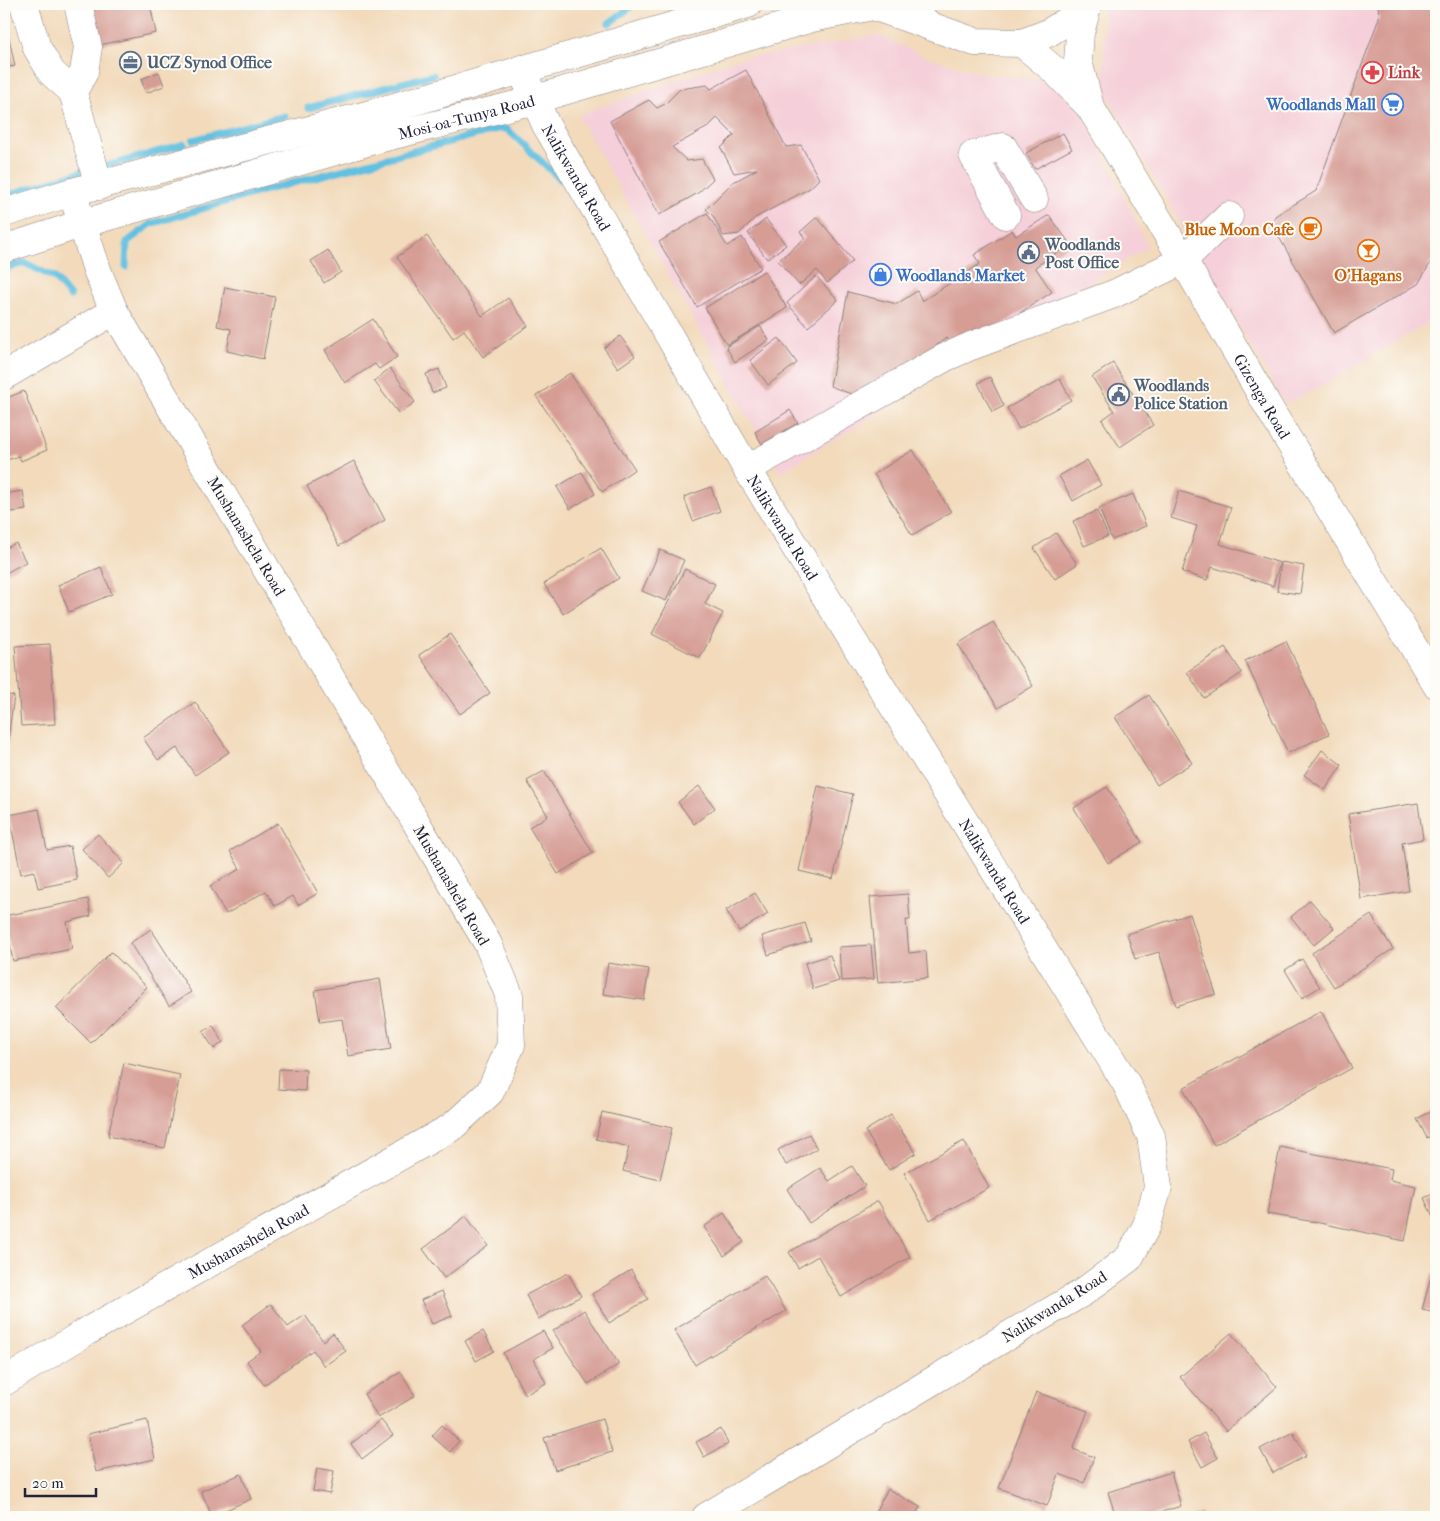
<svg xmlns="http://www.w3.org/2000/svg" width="1440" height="1521" font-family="'IM FELL French Canon',serif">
  <rect width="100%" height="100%" fill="#fdfcf7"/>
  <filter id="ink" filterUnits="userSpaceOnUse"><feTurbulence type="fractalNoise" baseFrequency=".02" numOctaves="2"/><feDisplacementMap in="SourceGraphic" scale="10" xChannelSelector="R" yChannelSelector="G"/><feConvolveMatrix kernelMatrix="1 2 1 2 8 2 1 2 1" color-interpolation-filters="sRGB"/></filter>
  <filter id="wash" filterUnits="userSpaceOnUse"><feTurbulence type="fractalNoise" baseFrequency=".0096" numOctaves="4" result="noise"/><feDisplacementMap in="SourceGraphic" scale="20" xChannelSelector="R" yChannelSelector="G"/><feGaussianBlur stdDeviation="1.12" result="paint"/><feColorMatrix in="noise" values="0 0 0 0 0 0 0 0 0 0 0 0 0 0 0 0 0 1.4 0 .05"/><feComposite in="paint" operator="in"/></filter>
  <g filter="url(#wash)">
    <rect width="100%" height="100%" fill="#f2dabb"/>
    <path fill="#f5cfd9" d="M1104,4H1436V318L1314,390L1285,404L1104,91Z
      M878,35L929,58L982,74L1051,81L1078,102L1148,247L780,473L578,115L736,60Z"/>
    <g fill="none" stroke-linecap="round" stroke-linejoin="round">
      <path stroke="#62c0e0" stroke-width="7" d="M609,23L635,4
        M308,108L433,75
        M193,140L285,116
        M107,166L184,144
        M4,196L82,172
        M126,267L127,242L151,224L266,190L498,129H507L560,179
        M4,268L25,263L55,278L70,296"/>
    </g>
    <g id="blocks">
      <path fill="#d69d95" d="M91,4H150L156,33L99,45Z
        M1378,4H1436V258L1434,257L1418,284L1334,333L1272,225L1275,216L1316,191L1379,18Z
        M4,15L15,66L4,68Z
        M746,70L786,147L801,145L819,179L810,188L755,218L739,234L723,236L713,216L706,209L732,183L757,169L734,173L721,148L734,135L717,118L708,127L672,147L687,161L702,159L713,179L698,193L659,215L610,121L649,100L657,108L665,104L680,89L707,85L711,89Z
        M159,72L164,86L146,93L141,79Z
        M1063,133L1072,149L1035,169L1026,153Z
        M707,213L727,246L742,237L761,268L697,307L659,242Z
        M1049,215L1070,244L1035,267L1052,292L983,337L977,328L952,344L946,338L889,382L859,397L830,386L848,292L897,304L917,291L922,301L980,264L974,255L1012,230L1016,236Z
        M817,217L853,261L827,283L817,270L799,285L778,261L805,238L800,232Z
        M766,219L786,245L767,259L748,233Z
        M427,236L482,316L508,298L528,326L483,357L464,330L453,338L397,257Z
        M328,250L341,272L324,283L311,261Z
        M764,271L787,308L727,345L705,308Z
        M816,276L838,300L808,327L787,303Z
        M225,287L275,297L263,359L227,351L231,329L217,326Z
        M373,319L397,357L379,369L375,364L345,383L325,350Z
        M760,326L769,340L735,362L726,347Z
        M620,336L635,356L618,368L604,348Z
        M779,338L797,363L768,385L750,360Z
        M1113,363L1153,425L1120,447L1102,420L1114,411L1092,377Z
        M390,368L415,402L399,414L374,381Z
        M439,369L446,388L432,393L426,374Z
        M570,373L635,469L602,492L536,396Z
        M990,377L1004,406L992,412L978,383Z
        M1060,379L1071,400L1019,429L1007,408Z
        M24,391L47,450L21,461L19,456L4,461V399Z
        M790,410L798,423L762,444L755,432Z
        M913,450L951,512L912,535L874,474Z
        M1087,460L1101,485L1073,501L1059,476Z
        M354,461L385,520L339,546L307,486Z
        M582,472L595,494L570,509L557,487Z
        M711,487L720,511L693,521L684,497Z
        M23,491L26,510L5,513L8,529L4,530V494Z
        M1179,491L1231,507L1220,544L1280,563L1273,586L1212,567L1207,580L1182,572L1197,526L1171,518Z
        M1133,494L1146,526L1112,540L1099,508Z
        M1097,511L1108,536L1084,546L1073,521Z
        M1056,533L1077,564L1055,579L1034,548Z
        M16,543L26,562L4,574V549Z
        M601,548L619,578L563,614L544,584Z
        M660,550L684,560L666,601L642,591Z
        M1281,562L1304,566L1300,594L1277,591Z
        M101,567L112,594L69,612L58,585Z
        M685,569L715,584L705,604L723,613L700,658L652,634Z
        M993,622L1033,686L998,708L958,644Z
        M450,634L490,693L460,714L419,655Z
        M1286,641L1329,734L1288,753L1245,661Z
        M50,644L55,724L21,726L15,646Z
        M1225,647L1242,673L1204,698L1187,672Z
        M4,694L14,696L7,747H4Z
        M1149,695L1192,763L1157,785L1115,717Z
        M195,702L229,752L195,775L177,748L158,760L143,738Z
        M1322,750L1342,765L1325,790L1304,775Z
        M544,771L593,853L558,874L529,827L548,816L527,781Z
        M699,786L715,808L694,824L678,802Z
        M818,786L853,794L833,879L799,871Z
        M1107,787L1142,842L1108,863L1074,808Z
        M1418,803L1423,839L1402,843L1409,891L1361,899L1348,814Z
        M39,809L47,850L70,846L77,880L38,888L34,871L21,874L9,815Z
        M278,823L318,893L298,905L293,896L275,906L266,891L226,914L210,886L240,869L230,851Z
        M98,834L124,863L108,878L82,849Z
        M755,893L768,914L739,931L726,910Z
        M908,894L910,920H906L909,953L926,951L928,978L878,983L870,897Z
        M88,899L91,916L67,922L72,949L13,961L4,916Z
        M1310,900L1334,928L1314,945L1291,917Z
        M1190,914L1216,994L1176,1006L1159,952L1135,959L1127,934Z
        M1371,915L1393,949L1334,987L1312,953Z
        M805,923L811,941L768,955L762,936Z
        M151,929L191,992L169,1006L130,943Z
        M871,945L874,979L841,981L839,947Z
        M111,952L147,987L91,1043L56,1008Z
        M830,955L839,981L813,989L805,963Z
        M1302,959L1320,987L1302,998L1285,970Z
        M608,963L649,969L644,1000L603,994Z
        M380,979L391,1049L348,1056L342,1019L320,1022L315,990Z
        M1321,1011L1352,1068L1214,1145L1183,1088Z
        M213,1025L223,1042L214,1049L203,1032Z
        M124,1063L180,1075L165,1148L108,1136Z
        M279,1069L306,1070L305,1091L278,1089Z
        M1436,1108V1133L1427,1138L1417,1119Z
        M602,1112L672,1128L660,1180L623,1171L629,1147L596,1139Z
        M891,1115L916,1153L889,1170L865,1131Z
        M809,1134L817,1149L786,1165L778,1150Z
        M964,1141L989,1188L930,1220L904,1173Z
        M1280,1147L1392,1169L1390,1180L1416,1186L1405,1241L1315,1222L1267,1214Z
        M852,1166L865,1186L809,1223L787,1189L820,1168L829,1181Z
        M1436,1192V1224L1424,1198Z
        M878,1201L910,1257L841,1297L818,1256L798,1268L789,1252Z
        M724,1213L744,1242L724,1256L704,1227Z
        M466,1216L488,1246L444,1278L423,1249Z
        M631,1270L648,1299L609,1323L592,1294Z
        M568,1273L581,1296L538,1319L526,1295Z
        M1432,1273L1436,1274V1313L1422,1310Z
        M765,1276L786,1311L695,1365L674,1330Z
        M442,1291L452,1316L432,1324L421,1300Z
        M271,1304L288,1327L305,1315L323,1341L333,1333L346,1351L324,1366L313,1350L264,1385L247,1361L261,1351L242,1325Z
        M584,1310L619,1364L588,1384L553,1331Z
        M483,1331L494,1351L476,1361L465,1341Z
        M543,1331L553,1348L534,1359L546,1383L525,1395L503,1353Z
        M1231,1333L1277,1387L1226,1431L1180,1377Z
        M401,1372L415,1396L378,1418L364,1394Z
        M1036,1392L1088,1411L1073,1449L1094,1457L1084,1483L1059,1474L1047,1506L999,1488Z
        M602,1419L612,1452L555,1470L544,1438Z
        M147,1420L155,1459L96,1472L88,1434Z
        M381,1420L393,1435L362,1459L351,1444Z
        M442,1425L459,1441L450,1452L432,1436Z
        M721,1429L728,1444L704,1457L696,1442Z
        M1293,1432L1306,1456L1273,1473L1260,1449Z
        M1204,1433L1218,1458L1202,1467L1188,1442Z
        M317,1468L334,1471L330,1494L313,1491Z
        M1171,1472L1181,1506L1145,1517H1116L1108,1492Z
        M241,1474L251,1499L212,1516L201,1491Z
        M888,1489L920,1507L914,1517H872Z
        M1200,1512L1202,1517H1189Z"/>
    </g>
  </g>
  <g filter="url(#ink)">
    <use href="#blocks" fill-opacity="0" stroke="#8a7e7b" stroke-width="1"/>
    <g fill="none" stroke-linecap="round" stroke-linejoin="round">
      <defs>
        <g id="minor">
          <path d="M24,4L37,48L52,73L73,92L99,186"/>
          <path d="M1088,4L1080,33L1078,61L1090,107"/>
          <path id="s1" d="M1022,43L1054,70L1090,107L1183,260L1272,413L1436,684"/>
          <path id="s2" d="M521,69L546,125L747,469L1127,1085L1151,1136L1158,1187L1147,1225L1129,1258L1082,1293L999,1341L706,1517"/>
          <path d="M73,92L84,72L88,47L78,4"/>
          <path d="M1006,215L973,155L1003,147L1034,199"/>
          <path d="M4,376L114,311"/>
          <path d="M747,469L944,358L971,346L1114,294L1183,260L1229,216"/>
          <path id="s3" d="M4,1382L84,1333L452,1127L490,1092L511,1045L509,995L488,944L114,311L97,270L72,192"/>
        </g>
        <g id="major">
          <path d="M916,13L930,26L975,42L1022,43L1048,33L1072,18L1084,4"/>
          <path d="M4,213L72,192L367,115L748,4"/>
          <path id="s4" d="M4,249L81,224L374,140L519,104L812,18L873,6L930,26"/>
        </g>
      </defs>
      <use href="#minor" stroke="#8a7e7b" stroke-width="29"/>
      <use href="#major" stroke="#8a7e7b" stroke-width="29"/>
      <use href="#minor" stroke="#fff" stroke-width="28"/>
      <use href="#major" stroke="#fff" stroke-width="28"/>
    </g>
  </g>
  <defs>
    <symbol id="office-ring" viewBox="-11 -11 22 22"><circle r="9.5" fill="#fdfcf7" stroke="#5c6f8a" stroke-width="1.5"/><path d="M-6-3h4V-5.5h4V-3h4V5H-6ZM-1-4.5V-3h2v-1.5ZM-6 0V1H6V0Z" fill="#5c6f8a"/></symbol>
    <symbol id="pharmacy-ring" viewBox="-11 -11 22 22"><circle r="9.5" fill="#fdfcf7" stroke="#e0444e" stroke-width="1.5"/><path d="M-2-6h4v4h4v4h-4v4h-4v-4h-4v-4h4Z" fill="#e0444e"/></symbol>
    <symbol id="supermarket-ring" viewBox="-11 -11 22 22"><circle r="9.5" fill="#fdfcf7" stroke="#3f7fe0" stroke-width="1.5"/><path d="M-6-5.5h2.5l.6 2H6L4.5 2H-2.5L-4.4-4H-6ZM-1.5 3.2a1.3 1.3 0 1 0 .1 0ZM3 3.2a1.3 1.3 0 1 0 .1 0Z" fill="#3f7fe0"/></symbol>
    <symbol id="cafe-ring" viewBox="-11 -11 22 22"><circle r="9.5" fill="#fdfcf7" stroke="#e8710a" stroke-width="1.5"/><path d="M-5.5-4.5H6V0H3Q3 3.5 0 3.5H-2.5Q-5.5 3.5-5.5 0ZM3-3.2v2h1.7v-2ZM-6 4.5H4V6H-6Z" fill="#e8710a"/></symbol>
    <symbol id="bar-ring" viewBox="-11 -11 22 22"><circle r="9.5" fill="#fdfcf7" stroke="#e8710a" stroke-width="1.5"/><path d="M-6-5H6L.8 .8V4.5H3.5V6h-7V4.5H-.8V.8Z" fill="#e8710a"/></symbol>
    <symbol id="civic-ring" viewBox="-11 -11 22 22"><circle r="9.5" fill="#fdfcf7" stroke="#5c6f8a" stroke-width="1.5"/><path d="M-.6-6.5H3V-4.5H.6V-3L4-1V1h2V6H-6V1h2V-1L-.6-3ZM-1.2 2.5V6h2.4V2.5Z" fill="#5c6f8a"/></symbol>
    <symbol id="shop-ring" viewBox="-11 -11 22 22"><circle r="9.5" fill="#fdfcf7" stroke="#3f7fe0" stroke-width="1.5"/><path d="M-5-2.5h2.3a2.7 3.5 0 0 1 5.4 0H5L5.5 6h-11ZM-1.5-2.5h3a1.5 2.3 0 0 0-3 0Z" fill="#3f7fe0"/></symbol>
  </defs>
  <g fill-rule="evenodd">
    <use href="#office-ring" x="118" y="50" width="25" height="25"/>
    <use href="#pharmacy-ring" x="1360" y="60" width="25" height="25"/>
    <use href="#supermarket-ring" x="1380" y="92" width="25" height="25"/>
    <use href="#cafe-ring" x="1298" y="216" width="25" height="25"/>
    <use href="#bar-ring" x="1356" y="238" width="25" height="25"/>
    <use href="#civic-ring" x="1016" y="240" width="25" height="25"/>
    <use href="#shop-ring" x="868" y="262" width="25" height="25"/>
    <use href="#civic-ring" x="1106" y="382" width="25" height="25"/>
  </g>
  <g text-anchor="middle" stroke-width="4" stroke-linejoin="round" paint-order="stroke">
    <g font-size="16" font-weight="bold" fill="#4e5e75" stroke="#fdfcf7" text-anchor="start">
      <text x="147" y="68">UCZ Synod Office</text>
      <text x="1045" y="250">Woodlands<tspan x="1045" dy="18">Post Office</tspan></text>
      <text x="1134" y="391">Woodlands<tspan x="1134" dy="18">Police Station</tspan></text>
    </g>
    <g font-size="16" font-weight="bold" fill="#be3a42" stroke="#fdfcf7" text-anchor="start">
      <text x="1388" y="78">Link</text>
    </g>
    <g font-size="16" font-weight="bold" fill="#366cbe" stroke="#fdfcf7" text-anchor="end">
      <text x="1376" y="110">Woodlands Mall</text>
      <text x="896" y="281" text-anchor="start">Woodlands Market</text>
    </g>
    <g font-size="16" fill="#22223b" stroke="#fdfcf7">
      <text dy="6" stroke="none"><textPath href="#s4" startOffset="481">Mosi-oa-Tunya Road</textPath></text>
      <text dy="6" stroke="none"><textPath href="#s2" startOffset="122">Nalikwanda Road</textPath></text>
      <text dy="6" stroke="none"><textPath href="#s1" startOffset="430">Gizenga Road</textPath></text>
      <text dy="6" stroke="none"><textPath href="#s2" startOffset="528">Nalikwanda Road</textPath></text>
      <text transform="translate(247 536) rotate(59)" y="6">Mushanashela Road</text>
      <text dy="6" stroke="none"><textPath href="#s2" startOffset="932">Nalikwanda Road</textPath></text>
      <text transform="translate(452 885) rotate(60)" y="6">Mushanashela Road</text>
      <text dy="6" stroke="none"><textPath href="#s3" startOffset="282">Mushanashela Road</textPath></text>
      <text transform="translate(1054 1306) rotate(-32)" y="6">Nalikwanda Road</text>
    </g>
    <g font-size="16" font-weight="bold" fill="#c56008" stroke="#fdfcf7" text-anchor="end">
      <text x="1294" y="235">Blue Moon Cafe</text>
      <text x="1368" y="281" text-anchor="middle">O'Hagans</text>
    </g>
  </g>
  <rect width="1440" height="1521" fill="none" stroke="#fdfcf7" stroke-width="20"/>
  <path d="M25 1488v8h71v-8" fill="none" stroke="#22223b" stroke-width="2.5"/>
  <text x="32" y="1488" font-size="15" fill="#22223b" stroke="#fdfcf7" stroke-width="4" paint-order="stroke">20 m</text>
</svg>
